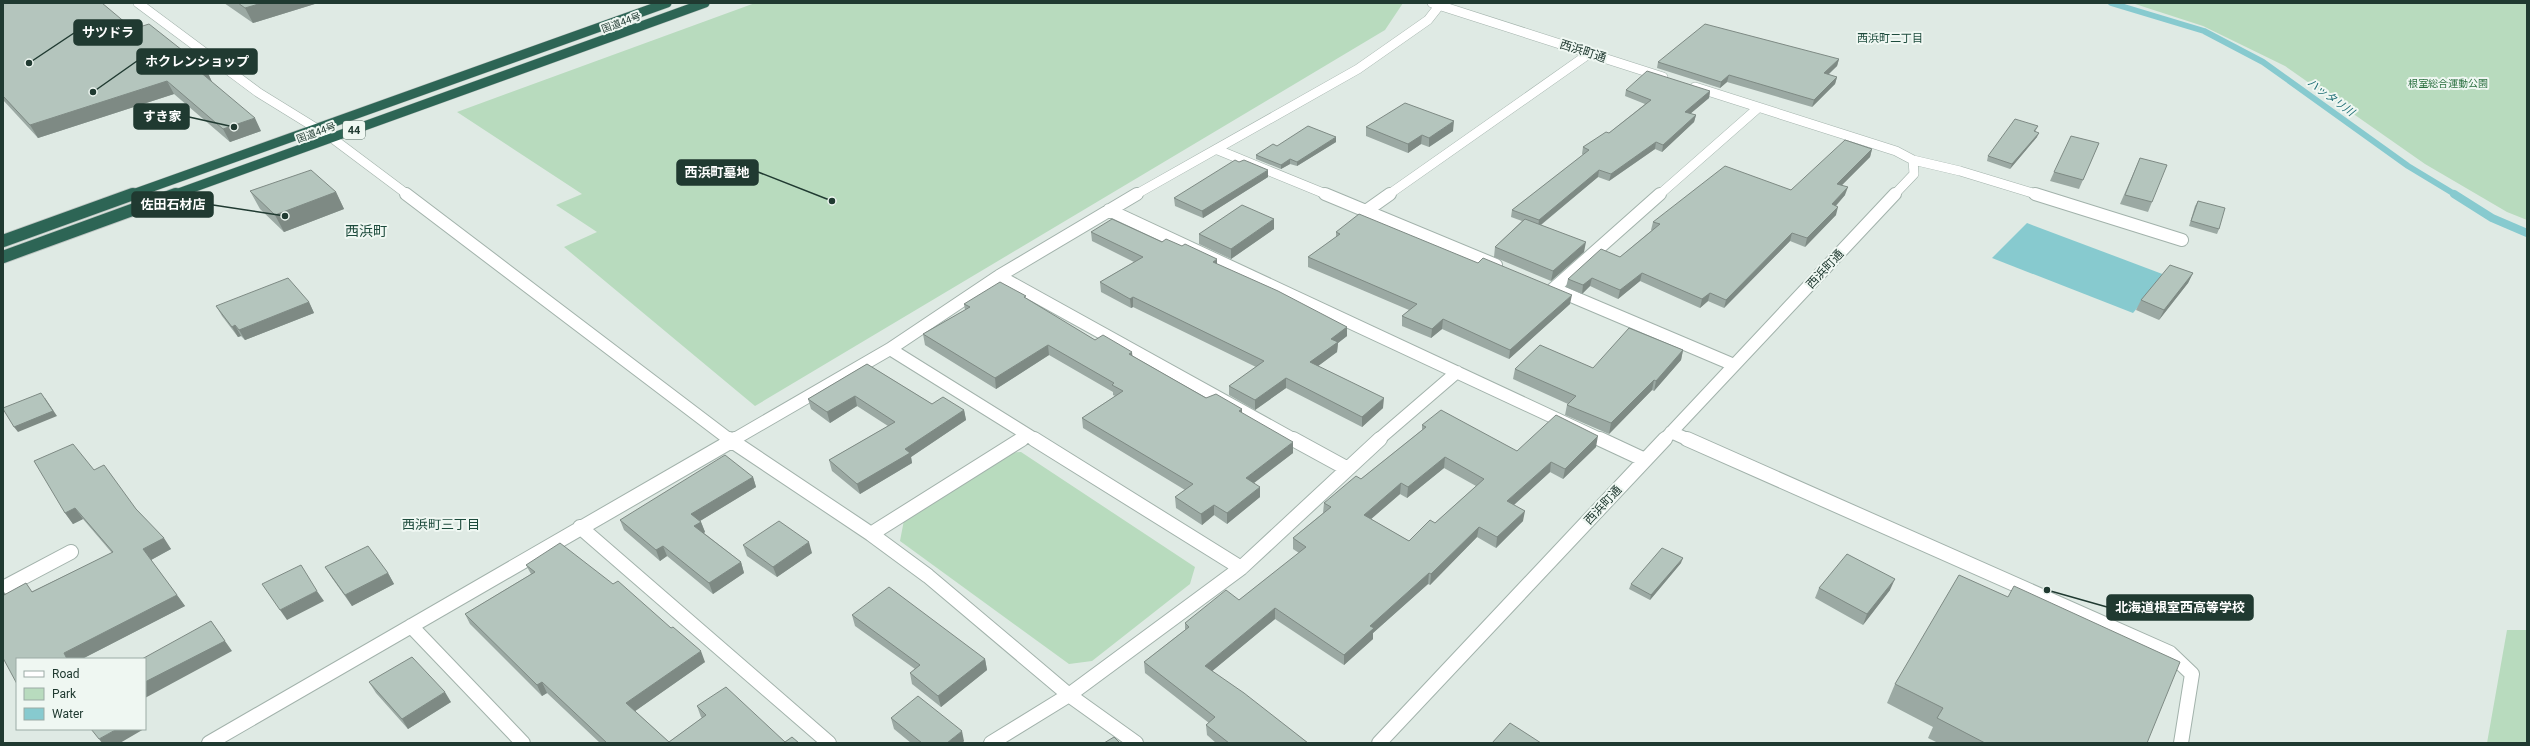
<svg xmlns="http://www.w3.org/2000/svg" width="2530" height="746" font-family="Roboto,'Noto Sans JP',sans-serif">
  <rect width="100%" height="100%" fill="#dfeae4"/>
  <path fill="#b8dbbe" d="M755,3H1403L1385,30L755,406L564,247L597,232L556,205L582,194L457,112Z
    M2132,3H2527V220L2507,212L2425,164L2285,66L2203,26Z
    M1021,452L1195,567L1190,584L1092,661L1069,664L900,541L904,520L1005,453Z
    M2507,630H2527V743H2487Z"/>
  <path fill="#87cacf" d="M2027,223L2165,275L2133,313L1992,258Z"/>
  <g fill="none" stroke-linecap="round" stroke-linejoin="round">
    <path stroke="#87cacf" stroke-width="6" d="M2111,3L2204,31L2263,62L2408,166L2456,195"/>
    <path stroke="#87cacf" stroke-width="8" d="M2454,194L2492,218L2527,233"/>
    <defs>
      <path id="minor-far2" d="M138,3L259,93L332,138L408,195
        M1432,3L1663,77
        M1695,87L1896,151L1913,160L1914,174L1894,195
        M1218,150L1328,195
        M1913,160L1960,171L2039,195
        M1135,195L1358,69L1428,20L1439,6
        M1388,195L1590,53
        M1659,195L1758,108"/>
      <path id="minor-far1" d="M406,194L730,440
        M1325,194L1496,265
        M2035,194L2182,240
        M1109,210L1602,440
        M1366,211L1390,194
        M999,276L1295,440
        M1553,289L1660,194
        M1557,290L1734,365
        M890,349L1036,440
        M1671,432L1689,440
        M733,440L890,349L999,276L1137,194
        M1020,440L1028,435
        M1378,440L1457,372
        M1664,440L1895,194"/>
      <path id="minor" d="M729,439L871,534L928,576L1069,695L1136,743
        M1034,439L1241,568
        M1293,439L1346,468
        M1600,439L1645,460
        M1687,439L2170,653L2192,674L2181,743
        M580,527L829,743
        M871,534L1022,439
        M3,588L71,552
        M411,626L523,743
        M209,743L735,439
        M991,743L1069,695L1241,568L1380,439
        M1379,743L1665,439"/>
      <path id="highway-far1" d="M130,195L667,3
        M173,195L705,3"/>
      <path id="highway" d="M3,241L133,194
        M3,257L176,194"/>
    </defs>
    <use href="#minor-far2" stroke="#a2b2ab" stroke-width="10"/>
    <use href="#minor-far1" stroke="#a2b2ab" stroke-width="14"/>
    <use href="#minor" stroke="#a2b2ab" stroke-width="16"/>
    <use href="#highway-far1" stroke="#bcc4c1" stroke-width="10"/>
    <use href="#highway" stroke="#bcc4c1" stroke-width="14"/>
    <use href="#minor-far2" stroke="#fff" stroke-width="9"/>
    <use href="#minor-far1" stroke="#fff" stroke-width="12"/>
    <use href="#minor" stroke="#fff" stroke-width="14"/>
    <use href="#highway-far1" stroke="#2d6555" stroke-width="9"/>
    <use href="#highway" stroke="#2d6555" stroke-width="12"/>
  </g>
  <path fill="#9ba9a3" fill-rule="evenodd" d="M3,3L133,29L206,69L212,82L261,131L230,142L174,94L38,138L3,100Z
    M224,3H318L253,23Z
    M1839,59L1837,66L1828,75L1837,77L1835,84L1812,107L1727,82L1720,88L1657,68L1658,62Z
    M1626,90L1710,91L1709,98L1690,114L1696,115L1694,122L1662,152L1655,149L1609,181L1598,177L1541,225L1584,252L1551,281L1494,257L1495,247L1522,221L1511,217L1512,210L1583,155L1582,154L1583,147L1609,133L1645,104L1625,96Z
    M2038,126L2035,132L2037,137L2010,169L1987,161L1988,156Z
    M1366,127L1453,131L1429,147L1421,144L1408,153L1366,136Z
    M1336,142L1297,166L1290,164L1281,169L1256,159V155L1277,146Z
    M2099,143L2079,189L2050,181L2054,172Z
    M1872,149L1870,157L1842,185L1845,195L1836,206V215L1805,247L1790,241L1724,308L1708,301L1700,308L1640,281L1618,299L1590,286L1582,294L1566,287L1568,279L1620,257L1652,230H1651L1653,222L1791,190Z
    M2140,158L2152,202L2148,212L2120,204Z
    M1268,177L1203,218L1175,206L1174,198Z
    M250,191L336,192L344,209L284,232L260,209Z
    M2198,201L2219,229L2217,234L2189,226L2195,206Z
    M1274,219V229L1231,259L1199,244V234Z
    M1091,232L1162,242L1217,264L1347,327V336L1338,343L1337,352L1318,366L1383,408L1362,427L1286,388L1255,410L1229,395V386L1256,367L1133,307L1131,308L1101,292L1100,282L1134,262L1092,241Z
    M1336,232L1570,304L1509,359L1442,329L1431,338L1402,326V316L1409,310L1308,267V257L1336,237Z
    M2193,273L2188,283L2159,320L2136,310L2141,300Z
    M1026,299L1095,340L1133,356L1206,398L1242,409V413L1293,453L1254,483L1260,497L1227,524L1214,515L1202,525L1176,508L1175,497L1185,490L1083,428L1082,418L1115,396L1113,395V392L1049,355L996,389L925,345L923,334L965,310L964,304Z
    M309,302L314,313L245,340L241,336L238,337L222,316L216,306Z
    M1683,350L1681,360L1654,391L1652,390L1609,434L1565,415L1567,405L1568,404L1513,379L1515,369L1593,368Z
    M867,364L932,404L964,410L966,420L911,457L912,463L860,494L832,471L829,460L888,426L857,406L830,423L811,409L808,399Z
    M1422,425L1517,451L1596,447L1563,479L1550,472L1514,505L1523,521L1496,548L1477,537L1430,585L1428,584L1373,633V639L1344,665L1275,619L1212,671L1308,743H1216L1207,735L1206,725L1209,723L1145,673L1144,662L1185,630V623L1239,600L1299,553L1293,549V538L1323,513L1324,503L1361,479L1422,430ZM1444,468L1476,486L1435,523L1409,541L1371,519L1400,494L1407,498Z
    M94,470L136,509L171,549L151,560L185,606L82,659H17L3,591L6,594L33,591L112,553L83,519L73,524L65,513Z
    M753,477L756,487L700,521L701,522L705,532L704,533L741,562L744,573L713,594L667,556L660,561L624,530L620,520Z
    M743,545L812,553L777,577L747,556Z
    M1681,563L1650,600L1629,589L1631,584Z
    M526,565L705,662L635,711L669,742L702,718L701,717L697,706L785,742L799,743H600L547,693L542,696L470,624L465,614L531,574Z
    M325,567L388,573L394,584L352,606L332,578Z
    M1819,588L1890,590L1863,625L1815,598Z
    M852,615L985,659L987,670L941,707L912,684L910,673L915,669L855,626Z
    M369,682L451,702L408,729L376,693Z
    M1895,684L2147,743H1938L1928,738L1933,727L1887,703Z
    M891,718L964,741L962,743H911L894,729Z"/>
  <path fill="#7e8a84" d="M262,3H318L253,23L245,8Z
    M1839,59L1837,66L1822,80L1824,73Z
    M206,69L212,82L206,84L199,71Z
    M1729,75L1727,82L1720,88L1721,82Z
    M1837,77L1835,84L1812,107L1814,100Z
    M167,81L174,94L38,138L30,125Z
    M1710,91L1709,98L1684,119L1685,112Z
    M1696,115L1694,122L1662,152L1663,145Z
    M255,118L261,131L230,142L223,129Z
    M1454,121L1453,131L1429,147V138Z
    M2039,133L2037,137L2010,169L2012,164Z
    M1422,135L1421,144L1408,153V144Z
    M1336,137V142L1297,166V162Z
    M1656,142L1655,149L1609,181L1611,174Z
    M1872,149L1870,157L1835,192L1837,184Z
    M1290,159V164L1281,169V165Z
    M1268,170V177L1203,218L1202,211Z
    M1599,170L1598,177L1538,227L1539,220Z
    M1848,187L1845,195L1830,212L1832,204Z
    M336,192L344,209L284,232L275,215Z
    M1838,207L1836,215L1805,247L1807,238Z
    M1274,219V229L1231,259V249Z
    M1792,233L1790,241L1724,308L1726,300Z
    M1586,242L1584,252L1551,281L1553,271Z
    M1217,259V269L1213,262Z
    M1642,273L1640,281L1618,299L1620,290Z
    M2193,273L2188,283L2159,320L2164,310Z
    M1592,278L1590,286L1582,294L1583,285Z
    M1710,293L1708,301L1700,308L1702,299Z
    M1572,295L1570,304L1509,359L1510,350Z
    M1133,297V307L1131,308L1130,299Z
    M309,302L314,313L245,340L239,330Z
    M1443,319L1442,329L1431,338L1432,329Z
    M235,325L241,336L238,337L232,327Z
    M1347,327V336L1338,343L1337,352L1310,372V362L1331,339Z
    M1048,345L1049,355L996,389L995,378Z
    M1683,350L1681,360L1654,391L1656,381Z
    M1132,352L1133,362L1129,354Z
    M1286,378V388L1255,410V400Z
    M1654,380L1652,390L1609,434L1611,423Z
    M855,396L857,406L830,423L827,412Z
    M45,398L57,416L18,432L14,427Z
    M1384,398L1383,408L1362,427V417Z
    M1242,409V419L1239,411Z
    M964,410L966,420L911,457L912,463L860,494L857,484L905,449Z
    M1598,436L1596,447L1563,479L1565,469Z
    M1293,442V453L1246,489V478Z
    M1445,457L1444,468L1407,498L1408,487Z
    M1551,462L1550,472L1506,512L1507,501Z
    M753,477L756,487L695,524L691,514Z
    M1401,483L1400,494L1363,526L1364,515Z
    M1260,487V497L1227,524V513Z
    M1214,505V515L1202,525L1201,514Z
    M75,508L83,519L73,524L65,513Z
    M1525,511L1523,521L1496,548L1497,537Z
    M701,522L705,532L698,537L694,526Z
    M1479,527L1477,537L1430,585L1431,574Z
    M164,538L171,549L151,560L143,549Z
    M809,542L812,553L777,577L773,567Z
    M663,546L667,556L660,561L656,550Z
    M1683,558L1681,563L1650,600L1651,595Z
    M741,562L744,573L713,594L709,583Z
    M388,573L394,584L352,606L345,595Z
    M1429,573L1428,584L1373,633V639L1344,665V655L1370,626Z
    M1895,579L1890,590L1863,625L1867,614Z
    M317,591L324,601L287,620L280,610Z
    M177,595L185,606L82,659H67L64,653Z
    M1275,608V619L1205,677V666Z
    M211,621L232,651L145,698V682Z
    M701,651L705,662L631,714L626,703Z
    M985,659L987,670L941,707L938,696Z
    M542,682L547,693L542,696L537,685Z
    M445,692L451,702L408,729L402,719Z
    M117,729H144L120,743H102L99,739Z
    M962,731L964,741L962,743H947Z"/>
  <path fill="#b4c5bd" stroke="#7e8a84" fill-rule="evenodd" d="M3,3H102L133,29L149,24L206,69L199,71L255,118L223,129L167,81L30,125L3,96Z
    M238,3H262L245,8Z
    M1705,24L1839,59L1824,73L1837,77L1814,100L1729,75L1721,82L1658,62Z
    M1647,71L1710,91L1685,112L1696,115L1663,145L1656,142L1611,174L1599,170L1539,220L1512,210L1589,150L1583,147L1606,132L1609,133L1651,100L1626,90Z
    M1405,103L1454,121L1429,138L1422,135L1408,144L1366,127Z
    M2015,119L2038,126L2034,131L2039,133L2012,164L1988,156Z
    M1308,126L1336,137L1297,162L1290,159L1281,165L1256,155L1273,144L1277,146Z
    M2071,136L2099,143L2083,180L2054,172Z
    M1845,140L1872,149L1837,184L1848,187L1832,204L1838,207L1807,238L1792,233L1726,300L1710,293L1702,299L1642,273L1620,290L1592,278L1583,285L1568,279L1601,249L1620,257L1660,224L1653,222L1725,166L1791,190Z
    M2140,158L2167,165L2152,202L2125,195Z
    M1235,160L1239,162L1244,160L1268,170L1202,211L1174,198Z
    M311,170L336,192L275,215L250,191Z
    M2198,201L2225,208L2219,229L2191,221Z
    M1242,205L1274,219L1231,249L1199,234Z
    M1359,214L1478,263L1483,258L1572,295L1510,350L1443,319L1432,329L1402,316L1417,304L1308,257L1340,234L1336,232Z
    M1112,219L1162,242L1166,239L1182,246L1185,244L1217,259L1213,262L1278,291L1347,327L1331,339L1338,342L1310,362L1384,398L1362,417L1286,378L1255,400L1229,386L1264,361L1133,297L1130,299L1100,282L1143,257L1091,232Z
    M1525,219L1586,242L1553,271L1495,247Z
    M2170,265L2193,273L2164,310L2141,300Z
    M288,278L309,302L239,330L235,325L232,327L216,306Z
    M1000,282L1026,296L1024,297L1095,340L1103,335L1132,352L1129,354L1206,398L1216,394L1242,409L1239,411L1293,442L1246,478L1260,487L1227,513L1214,505L1201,514L1175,497L1193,484L1082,418L1123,391L1112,385L1114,383L1048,345L995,378L923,334L970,307L964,304Z
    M1629,328L1683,350L1656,381L1654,380L1611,423L1567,405L1576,396L1515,369L1540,345L1593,368Z
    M867,364L932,404L943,397L964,410L905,449L910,453L857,484L829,460L895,422L855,396L827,412L808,399Z
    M41,393L53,411L14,427L3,409V408Z
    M1441,410L1517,451L1556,415L1598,436L1565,469L1551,462L1507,501L1525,511L1497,537L1479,527L1431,574L1429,573L1370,626L1374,628L1344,655L1275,608L1205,666L1244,693L1308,743H1229L1206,725L1215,717L1144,662L1189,627L1185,623L1226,590L1239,600L1306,547L1293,538L1331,507L1324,503L1356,476L1361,479L1426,427L1422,425ZM1445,457L1484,479L1435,523L1430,520L1409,541L1364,515L1401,483L1408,487Z
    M73,444L94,470L104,465L136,509L164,538L143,549L177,595L64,653L67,659H17V684L3,658V593L4,595L26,583L32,592L113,552L75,508L65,513L34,461Z
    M725,455L753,477L691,514L701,522L694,526L741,562L709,583L663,546L656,550L620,520Z
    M779,521L809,542L773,567L743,545Z
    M560,543L613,584L618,581L671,628L673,627L701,651L626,703L669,742L706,715L697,706L726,687L785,742L792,737L799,743H607L542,682L537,685L465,614L535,572L526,565Z
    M368,546L388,573L345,595L325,567Z
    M1662,548L1683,558L1651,595L1631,584Z
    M1847,554L1895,579L1867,614L1819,588Z
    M301,565L317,591L280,610L262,584Z
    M1959,575L2008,597L2014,586L2180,662L2147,743H1985L1937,718L1943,708L1895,684Z
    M889,587L985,659L938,696L910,673L920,665L852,615Z
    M211,621L225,641L145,682V659H142Z
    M412,657L445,692L402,719L369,682Z
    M918,696L962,731L947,743H922L891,718Z
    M1510,723L1541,743H1492Z
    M91,729H117L99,739Z
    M1114,737L1120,743H1104Z"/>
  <g text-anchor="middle" stroke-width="4" stroke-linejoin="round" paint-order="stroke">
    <g font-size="10" fill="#203a31" stroke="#eff7f2">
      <text transform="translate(621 22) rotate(-20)" y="4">国道44号</text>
      <text transform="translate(316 132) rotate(-20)" y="4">国道44号</text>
    </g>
    <g font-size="10" fill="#2b7040" stroke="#eff7f2">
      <text x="2448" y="87">根室総合運動公園</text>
    </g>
    <g font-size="11" fill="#1d4b3c" stroke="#eff7f2">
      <text x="1890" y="42">西浜町二丁目</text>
    </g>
    <g font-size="11" font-style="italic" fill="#1c6d74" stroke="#eff7f2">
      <text transform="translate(2331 97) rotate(36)" y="4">ハッタリ川</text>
    </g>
    <rect fill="#eff7f2" stroke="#5e736b" stroke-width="1" x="343" y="121" width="22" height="18" rx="3"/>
    <g font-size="11" font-weight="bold" fill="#203a31">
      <text x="354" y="134">44</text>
    </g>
    <g font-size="12" fill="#203a31" stroke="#eff7f2">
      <text transform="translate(1583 51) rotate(18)" y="4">西浜町通</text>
      <text transform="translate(1825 269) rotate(-47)" y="4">西浜町通</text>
      <text transform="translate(1603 505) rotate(-47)" y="4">西浜町通</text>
    </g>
    <g font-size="13" fill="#1d4b3c" stroke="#eff7f2">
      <text x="441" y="529">西浜町三丁目</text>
    </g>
    <g font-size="14" fill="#1d4b3c" stroke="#eff7f2">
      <text x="366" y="236">西浜町</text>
    </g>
  </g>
  <path fill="none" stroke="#203a31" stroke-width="1.5" d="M29 63L74 33M93 92L137 61M234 127L189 117M832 201L758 172M285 216L213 205M2047 590L2107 607"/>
  <g fill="#203a31" stroke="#eff7f2" stroke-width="1.5">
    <circle cx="29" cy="63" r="4"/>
    <circle cx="93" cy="92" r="4"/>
    <circle cx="234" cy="127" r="4"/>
    <circle cx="832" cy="201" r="4"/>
    <circle cx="285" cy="216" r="4"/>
    <circle cx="2047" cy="590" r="4"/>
  </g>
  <g fill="#203a31" stroke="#203a31" stroke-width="1.5">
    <rect x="74" y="20" width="68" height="25" rx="4"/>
    <rect x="137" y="49" width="120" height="25" rx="4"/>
    <rect x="134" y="104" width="55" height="25" rx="4"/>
    <rect x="677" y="160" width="81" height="25" rx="4"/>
    <rect x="132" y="192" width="81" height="25" rx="4"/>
    <rect x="2107" y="595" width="146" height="25" rx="4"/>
  </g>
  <g font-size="13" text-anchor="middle" font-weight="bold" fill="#fff">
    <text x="108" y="37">サツドラ</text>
    <text x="197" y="66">ホクレンショップ</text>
    <text x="162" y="121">すき家</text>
    <text x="717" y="177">西浜町墓地</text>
    <text x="173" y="209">佐田石材店</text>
    <text x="2180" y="612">北海道根室西高等学校</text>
  </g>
  <rect width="2530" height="746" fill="none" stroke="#203a31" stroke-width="8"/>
  <rect x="16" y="658" width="130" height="72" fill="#eff7f2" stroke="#9caba5"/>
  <rect x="24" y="671" width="20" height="6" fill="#ffffff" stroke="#9caba5"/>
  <text x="52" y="678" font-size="12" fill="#203a31">Road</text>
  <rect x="24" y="688" width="20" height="12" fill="#b8dbbe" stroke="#9caba5"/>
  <text x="52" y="698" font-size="12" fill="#203a31">Park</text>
  <rect x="24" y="708" width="20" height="12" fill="#87cacf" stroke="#9caba5"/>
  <text x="52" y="718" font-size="12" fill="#203a31">Water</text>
</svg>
